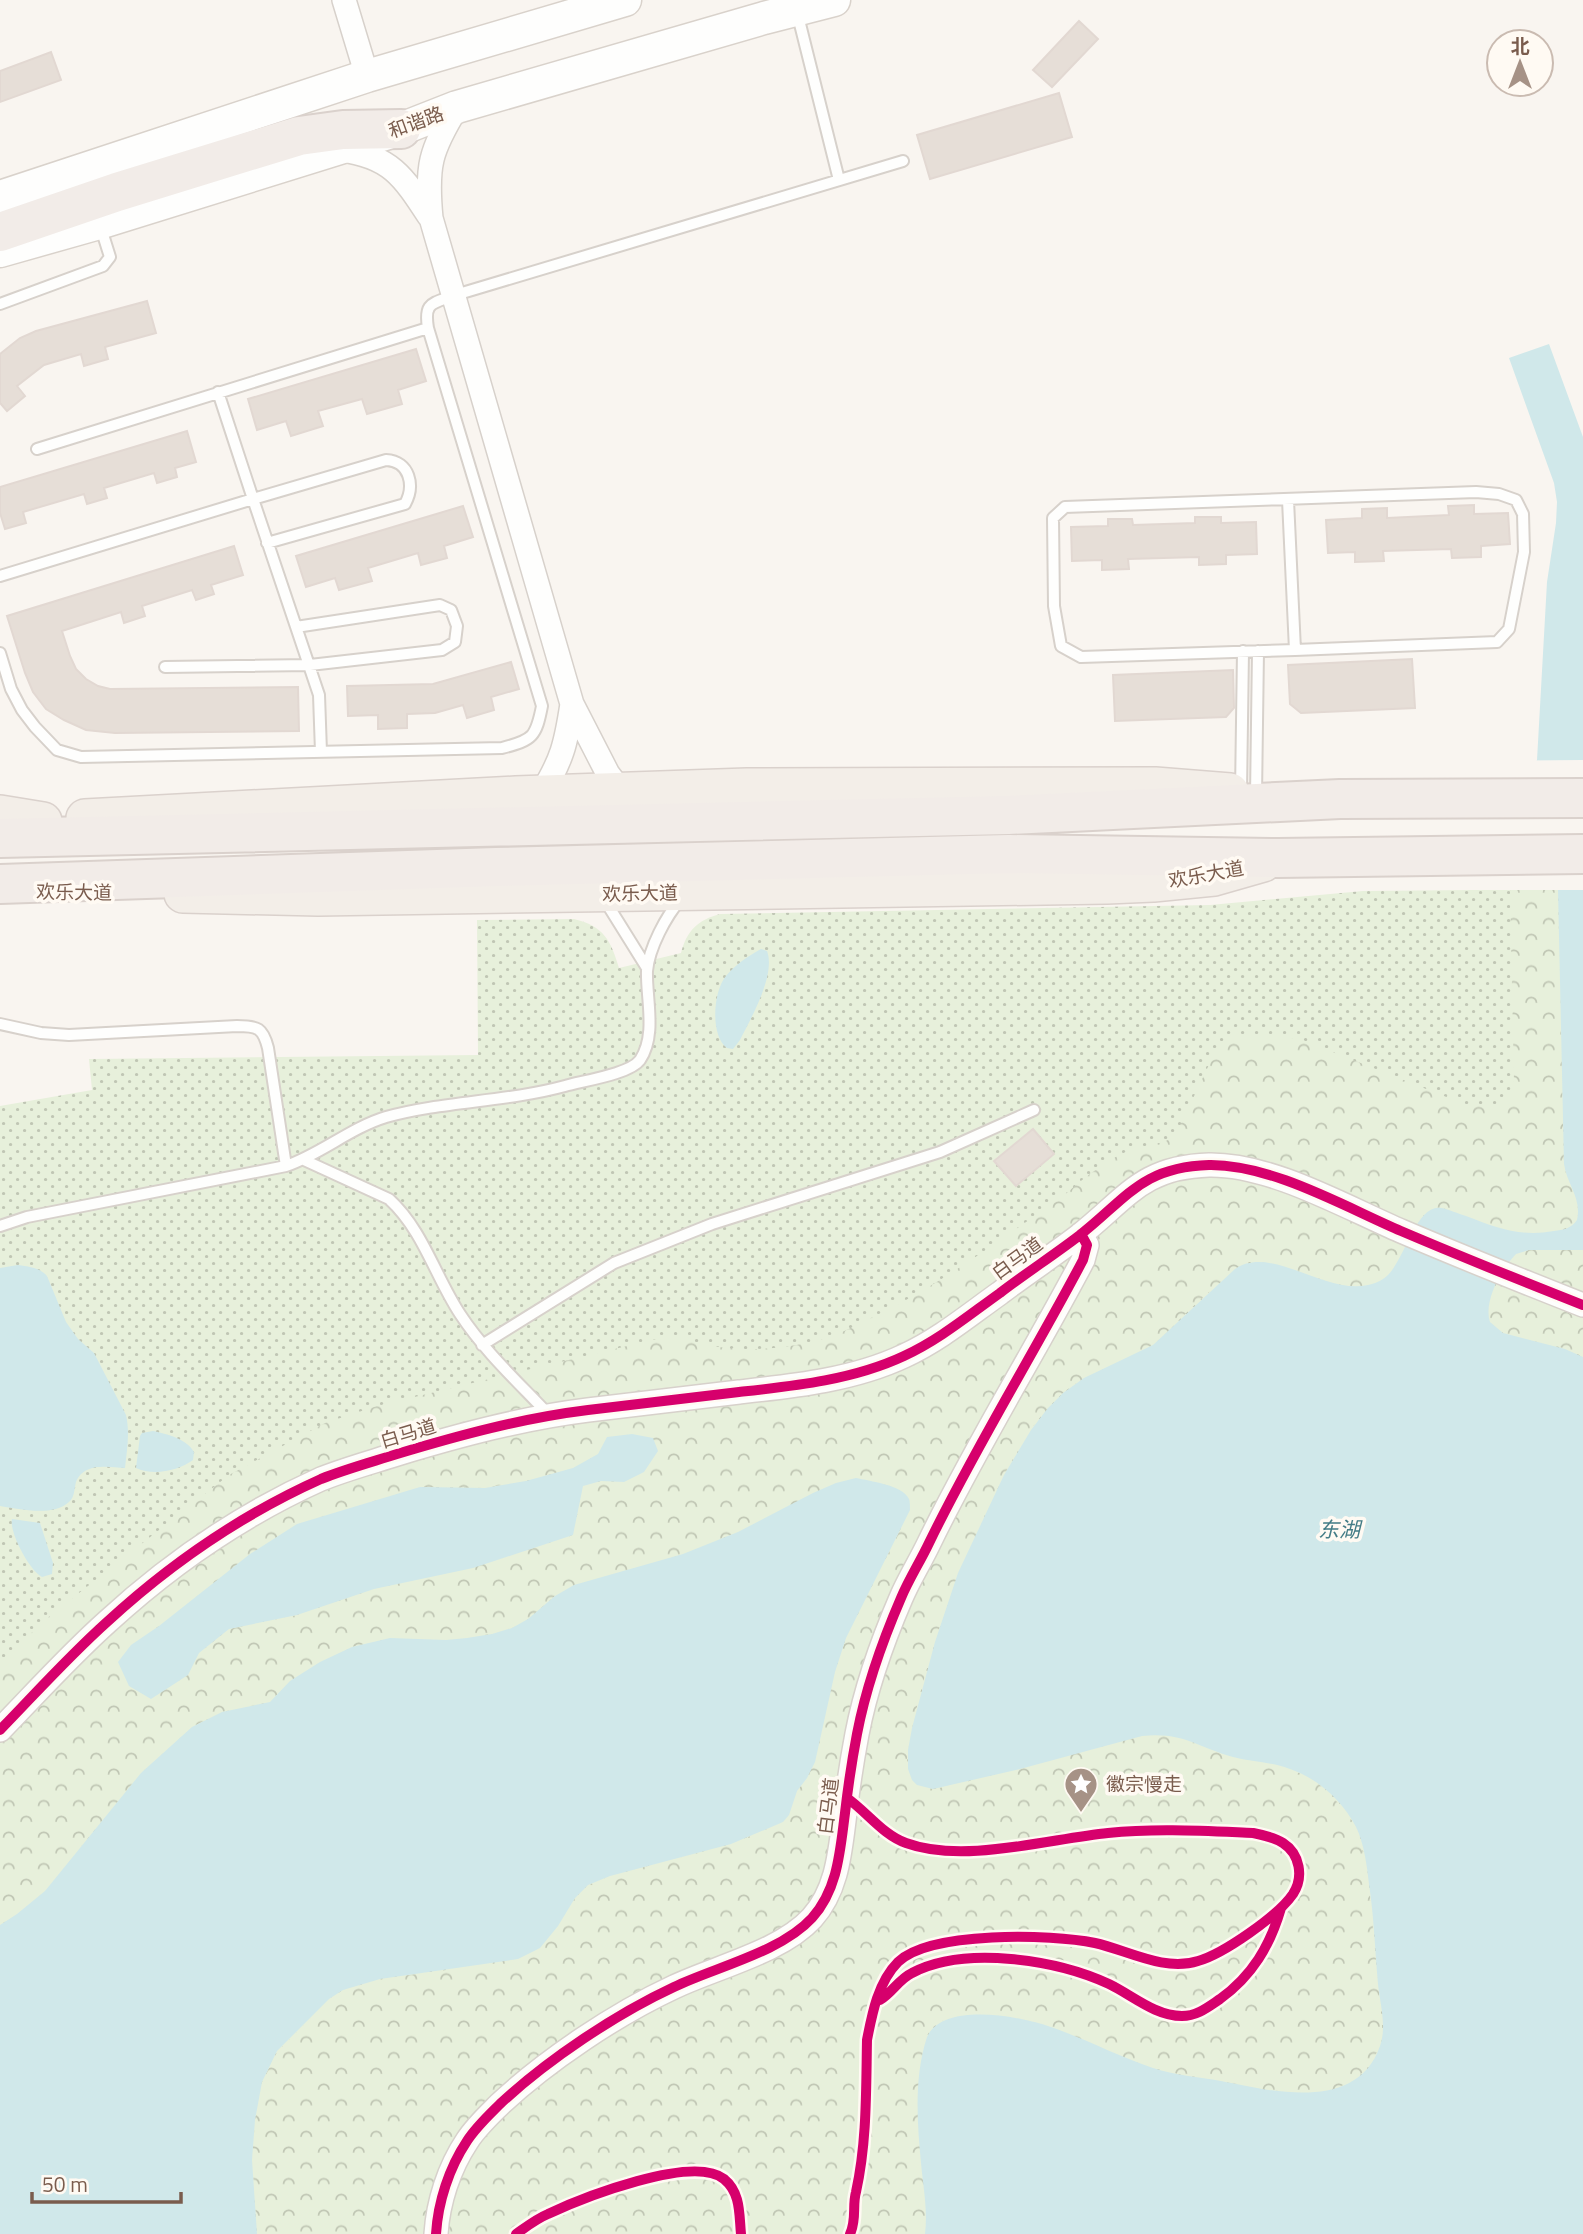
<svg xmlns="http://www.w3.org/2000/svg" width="1583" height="2234" font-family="'Titillium Web','Noto Sans SC',sans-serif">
  <defs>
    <pattern id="green-dots" width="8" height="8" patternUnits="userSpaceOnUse" patternTransform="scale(1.75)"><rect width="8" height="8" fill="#e7f0db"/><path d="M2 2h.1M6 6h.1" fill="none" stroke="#c0c6b4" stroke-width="1.8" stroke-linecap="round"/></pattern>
    <pattern id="forest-crowns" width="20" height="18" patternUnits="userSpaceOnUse" patternTransform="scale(1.75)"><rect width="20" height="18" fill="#e7f0db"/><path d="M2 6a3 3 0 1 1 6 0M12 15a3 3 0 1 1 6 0" fill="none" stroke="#c0c6b4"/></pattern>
  </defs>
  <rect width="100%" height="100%" fill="#f9f5f0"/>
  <path fill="url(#green-dots)" d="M1583,889V2234H0V1106L92,1090L89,1059L478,1055L477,920L574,919C604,926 611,941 619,968L681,953C687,930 698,920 720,914L1210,905L1363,891Z"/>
  <path fill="url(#forest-crowns)" fill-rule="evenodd" d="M1510,890H1558L1564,1164C1566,1183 1582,1197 1578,1215C1574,1236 1526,1235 1510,1232C1489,1229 1463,1216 1443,1208L1422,1216C1413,1234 1405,1253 1393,1269C1368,1304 1322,1278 1291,1269C1277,1264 1262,1262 1248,1262C1224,1278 1203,1297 1183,1316C1173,1326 1163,1338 1152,1345C1123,1364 1089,1371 1063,1393C1032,1420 1012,1459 995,1494C955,1575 924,1661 908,1750L907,1760L917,1785L933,1789L950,1786L1142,1736L1159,1735L1183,1738L1289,1768L1318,1783L1346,1811L1357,1829L1368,1874L1383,2036C1361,2114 1279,2092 1220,2081C1199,2077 1178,2075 1157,2069C1108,2055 1062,2031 1012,2018C990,2012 941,2010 928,2034C923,2043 923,2054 921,2065C916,2103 921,2142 924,2181C925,2199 927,2216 925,2234H257L252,2160L255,2120L262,2082L277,2052L329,1999L343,1990L380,1979L468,1967L558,1926L575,1898L588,1885L610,1876L731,1844L767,1829L793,1801L797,1791L807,1778L835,1672L846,1638L910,1510L738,1532L683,1554L555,1596L528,1619L512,1628L492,1634L446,1640L390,1638L352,1647L290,1681L270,1702L222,1712L192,1727L141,1773L45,1891L17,1914L0,1925V1663L46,1619L229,1475L325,1423L377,1406L673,1335C723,1355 780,1352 830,1337C845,1332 859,1323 873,1317C940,1285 1001,1239 1062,1197C1083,1179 1104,1161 1130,1150C1145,1144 1165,1146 1176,1134L1216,1050L1226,1038L1274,1036L1300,1039L1464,1104C1485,1109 1510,1107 1514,1081ZM598,1454L624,1482L601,1481L583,1486L573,1535L527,1550L374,1589L297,1615L229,1629L199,1653L131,1645L159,1626L420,1487L484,1488L526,1481L573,1468Z
    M1529,1250H1583V1292L1509,1262L1516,1254Z
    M1497,1283L1583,1319V1357C1577,1354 1570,1350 1563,1348C1545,1342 1495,1338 1488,1319C1484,1307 1492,1294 1497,1283Z"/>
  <path fill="#d0e8ea" d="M1549,344L1583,437V1250H1529L1516,1254C1502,1268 1483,1301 1490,1322L1503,1333L1565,1349L1583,1357V2234H925C928,2210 923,2186 921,2163C917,2121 914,2077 927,2037C943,2002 1016,2016 1045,2025C1082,2037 1117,2056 1153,2068C1175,2075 1198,2077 1221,2081C1271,2091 1357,2113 1380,2046C1387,2026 1380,2004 1378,1984C1375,1950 1374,1917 1369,1884C1367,1866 1364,1843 1356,1827C1343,1801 1317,1778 1290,1769C1272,1762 1252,1762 1233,1757C1196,1747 1185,1732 1142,1736L1020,1769L933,1789L917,1785L912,1780L908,1769V1750L912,1728L935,1642L958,1573L1004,1475L1031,1430L1048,1408L1063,1393L1084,1378L1153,1345L1235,1269C1271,1244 1325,1295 1368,1285C1373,1284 1379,1282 1383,1279C1404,1267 1414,1204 1441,1208C1449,1209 1458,1214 1466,1216C1497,1228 1520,1237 1554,1231C1563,1230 1572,1228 1577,1220C1582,1198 1567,1185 1564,1164L1558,890H1470L1537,760L1547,582L1556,523L1557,502L1554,483L1509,358Z
    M761,949L767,951C776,975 751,1018 740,1040L733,1049L727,1048C710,1036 713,991 726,976C735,965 748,956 761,949Z
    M18,1265C29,1267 39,1267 47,1276L66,1322L78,1339L94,1353L126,1415C130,1433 127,1450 125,1468C108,1467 84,1462 76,1482C74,1489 75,1497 69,1502C53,1517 19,1509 0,1506V1268Z
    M153,1431C167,1434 187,1439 194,1452L193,1460C178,1471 153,1476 136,1468L140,1436L142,1433Z
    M632,1434L653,1438L658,1451L644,1472L624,1482L601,1481L583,1486L573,1535L473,1568L374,1589L297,1615L229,1629L199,1653L188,1675L151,1699L129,1686L118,1662L131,1645L159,1626L250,1554L297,1524L420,1487L485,1488L526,1481L573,1468L598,1454L607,1437Z
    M856,1478C869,1481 903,1485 909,1499C910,1501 910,1508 910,1510L846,1638L835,1672L815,1762L807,1778L797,1791L789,1815L783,1822L731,1844L610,1876L588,1885L575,1898L558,1926L540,1948L518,1959L380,1979L343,1990L329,1999L277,2051L262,2082L255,2120L252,2160L257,2234H0V1925L17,1914L45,1891L141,1773L192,1727L222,1712L270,1702L290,1681L320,1662L352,1647L390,1638L446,1640L467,1638L492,1634L512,1628L528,1619L555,1596L574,1585L683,1554L738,1532L813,1493L836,1483Z
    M12,1519L40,1523L53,1563L52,1574L42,1577C29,1570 9,1532 12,1519Z"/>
  <path fill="#f9f5f0" d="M1583,760V890H1466L1465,761Z"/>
  <path fill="#e6ded7" stroke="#e2d8d2" stroke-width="2" d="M1079,21L1098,39L1052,87L1033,70Z
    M51,52L61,80L0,102V71Z
    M1059,93L1072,137L930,179L917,135Z
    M147,301L156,333L105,347L108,359L84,366L81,354L44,365L17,386L25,396L7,411L0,403V354L20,338L36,331Z
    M416,349L426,381L398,390L402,404L367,414L362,399L318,411L323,426L291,436L286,421L257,430L248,399Z
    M187,431L196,462L175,468L177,477L157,483L154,473L104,488L107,498L87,504L84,494L23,512L26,523L5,529L0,513V487Z
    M1474,505V514L1508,513L1510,544L1481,546V557L1452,558L1451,549L1383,551L1384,561L1355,562V552L1328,553L1326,520L1362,518V509L1387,508V518L1449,515L1448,506Z
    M463,506L473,537L444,546L447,558L421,565L418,553L368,568L372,581L339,590L335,578L306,587L296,556Z
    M1195,517H1221V523L1256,522L1257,554L1226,555V564L1199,565V557L1128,559L1129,569L1102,570V560L1072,561L1071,527L1108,526V519H1132L1133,525L1195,523Z
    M234,546L243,575L211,585L214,594L196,600L192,590L142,606L145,616L124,623L121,612L62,631L70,656L76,669L86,679L98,686L110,689L298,687L299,731L115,733L86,730L64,720L46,709L33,692L25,673L7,616Z
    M1412,659L1415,708L1301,713L1290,704L1288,665Z
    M511,662L519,689L491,697L494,710L467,718L463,705L435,713L407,714V728L378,729V715L348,716L347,686L433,684Z
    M1233,670L1234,708L1226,717L1115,721L1113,675Z
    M1033,1129L1054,1154L1016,1186L994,1161Z"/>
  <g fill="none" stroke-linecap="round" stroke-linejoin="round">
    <defs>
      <path id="service" d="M797,12L839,180
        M0,304L103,266L110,257L100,225
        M37,449L428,328
        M1288,500L1295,650L1081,657L1061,646L1054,606L1053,518L1065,507L1476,492L1499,494L1516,500L1523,514L1524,552L1509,629L1497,642L1295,650
        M267,543L405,504C415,486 410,461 386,460L253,499L319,695L321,752
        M0,576L253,499L218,392
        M0,653L11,689L22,710L35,727L57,750L81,757L502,748C533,740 536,737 542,706L428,328C424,303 431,304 452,296L903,161
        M165,667L310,665L442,650L455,642L457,626L451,610L440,605L296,627
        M1241,792L1243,651
        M1256,796L1258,651
        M604,899L647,968
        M0,1024L41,1033L69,1035L237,1026C258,1026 263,1028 268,1048L286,1166
        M304,1160L389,1199C423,1230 435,1276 460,1314C485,1352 518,1382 549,1415
        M0,1226L27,1217L286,1166C321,1154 350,1128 386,1117C444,1101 506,1102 565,1086C582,1081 630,1074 640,1060C657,1035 646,998 647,971C649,948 666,916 681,899
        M482,1345L614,1263L712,1224L940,1152L1034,1110"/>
      <path id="minor" d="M344,0L367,76
        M457,107C430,151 426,166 431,218L572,704L608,774L621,791
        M341,150C390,156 403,176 429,216
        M541,794C562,760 566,744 572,704
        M0,1730C35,1694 69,1656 107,1622C169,1565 243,1514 321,1479C346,1469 372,1462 397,1454C460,1435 523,1418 588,1410C638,1404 689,1398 739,1392C794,1386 853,1380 904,1356C939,1340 969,1315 1000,1293C1026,1273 1054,1255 1080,1235C1127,1198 1142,1167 1209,1165C1271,1164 1345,1207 1401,1231C1462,1257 1522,1281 1583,1305
        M436,2234C438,2202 449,2168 467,2141C476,2127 488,2116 500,2104C547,2060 616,2014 674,1987C716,1967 781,1952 812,1918C838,1889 840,1851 845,1813C848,1787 852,1760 857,1734C866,1687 882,1642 901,1598C909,1579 920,1562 929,1543C976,1446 1033,1355 1083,1260L1087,1245L1081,1234"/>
      <path id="secondary" d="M0,197L367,76L625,0
        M0,251L99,223L401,129L457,107L764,18L834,0"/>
      <path id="primary" d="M0,814L43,821
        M85,818L516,795L747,787L1155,786L1230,792
        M183,894L318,897L1107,885L1153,883L1214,877L1263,863"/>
      <path id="trunk" d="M0,232L117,192L299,136L343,130L401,129
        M0,838L1008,815L1340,799L1583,798
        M0,884L496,867L1009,854L1278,858L1583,854"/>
    </defs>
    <use href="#service" stroke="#d7d1cb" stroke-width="14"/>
    <use href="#minor" stroke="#d7d1cb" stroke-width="26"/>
    <use href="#secondary" stroke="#d9d2cb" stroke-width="35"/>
    <use href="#primary" stroke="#dad1cc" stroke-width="40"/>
    <use href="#trunk" stroke="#dad1cc" stroke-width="42"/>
    <use href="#service" stroke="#fefefd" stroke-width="10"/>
    <use href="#minor" stroke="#fefefd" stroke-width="23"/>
    <use href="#secondary" stroke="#fefefd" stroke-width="32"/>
    <use href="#primary" stroke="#f3eee8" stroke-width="37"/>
    <use href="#trunk" stroke="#f2ece8" stroke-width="38"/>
    <defs>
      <path id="cycleway" d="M0,1730C35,1694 69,1656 107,1622C169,1565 243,1514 321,1479C346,1469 372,1462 397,1454C460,1435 523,1418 588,1410C638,1404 689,1398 739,1392C794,1386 853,1380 904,1356C939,1340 969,1315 1000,1293C1026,1273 1054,1255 1080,1235C1127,1198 1142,1167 1209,1165C1271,1164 1345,1207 1401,1231C1462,1257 1522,1281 1583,1305
        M847,1798C867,1812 883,1835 906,1843C963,1864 1048,1839 1108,1833C1156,1828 1205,1831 1253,1833C1263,1835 1274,1837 1283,1843C1300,1854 1304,1877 1293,1894C1278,1916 1223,1954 1198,1961C1164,1972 1127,1950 1095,1943C1051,1934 930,1931 898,1962C878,1982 872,2014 867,2040C866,2091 867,2142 856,2192C852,2206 857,2219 850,2234
        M880,2000C892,1993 899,1979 912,1973C965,1945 1057,1960 1109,1984C1132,1995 1155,2016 1182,2016C1197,2016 1208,2007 1220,1999C1252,1976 1270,1946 1281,1908
        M436,2234C438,2202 449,2168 467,2141C476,2127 488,2116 500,2104C547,2060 616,2014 674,1987C716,1967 781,1952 812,1918C838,1889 840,1851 845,1813C848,1787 852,1760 857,1734C866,1687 882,1642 901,1598C909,1579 920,1562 929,1543C976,1446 1033,1355 1083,1260L1087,1245L1081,1234
        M516,2234C526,2227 536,2219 548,2214C582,2198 693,2154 724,2179C741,2193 739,2214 741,2234"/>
    </defs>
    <use href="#cycleway" stroke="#fffaf3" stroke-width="15"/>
    <use href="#cycleway" stroke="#d6006c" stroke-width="10"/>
  </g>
  <defs>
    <symbol id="sight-pin" viewBox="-11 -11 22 30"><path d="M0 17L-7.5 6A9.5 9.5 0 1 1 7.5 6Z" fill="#a69286" stroke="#fffaf3"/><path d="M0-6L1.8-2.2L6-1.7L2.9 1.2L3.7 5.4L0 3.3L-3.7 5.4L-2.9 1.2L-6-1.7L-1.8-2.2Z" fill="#fff"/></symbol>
  </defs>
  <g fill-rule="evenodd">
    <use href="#sight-pin" x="1062" y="1765" width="38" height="52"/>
  </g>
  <g text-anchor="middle" stroke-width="7" stroke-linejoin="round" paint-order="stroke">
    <g font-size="19" fill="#7a5c4d" stroke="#fffaf3">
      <text transform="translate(416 122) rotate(-20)" y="7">和谐路</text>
      <text transform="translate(1206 874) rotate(-10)" y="7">欢乐大道</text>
      <text transform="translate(74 892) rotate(1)" y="7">欢乐大道</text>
      <text transform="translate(640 893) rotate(-1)" y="7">欢乐大道</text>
      <text transform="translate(1017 1258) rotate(-36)" y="7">白马道</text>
      <text transform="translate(408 1433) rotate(-17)" y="7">白马道</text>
      <text transform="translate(828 1806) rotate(-83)" y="7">白马道</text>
    </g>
    <g font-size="19" fill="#7a5c4d" stroke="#fffaf3" text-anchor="start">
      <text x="1106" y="1791">徽宗慢走</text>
    </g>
    <g font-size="21" font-style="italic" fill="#437c86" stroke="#fffaf3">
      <text x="1339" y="1537">东湖</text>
    </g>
  </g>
  <g transform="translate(1520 63)"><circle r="33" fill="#fffaf3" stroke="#cabbb1" stroke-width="2"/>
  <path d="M0-5L12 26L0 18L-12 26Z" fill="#a69286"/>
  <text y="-10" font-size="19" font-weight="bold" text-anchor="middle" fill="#7a5c4d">北</text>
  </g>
  <path d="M32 2192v10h149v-10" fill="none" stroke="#7a5c4d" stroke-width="3.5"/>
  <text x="42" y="2192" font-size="21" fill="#7a5c4d" stroke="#fffaf3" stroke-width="5" paint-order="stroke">50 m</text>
</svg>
